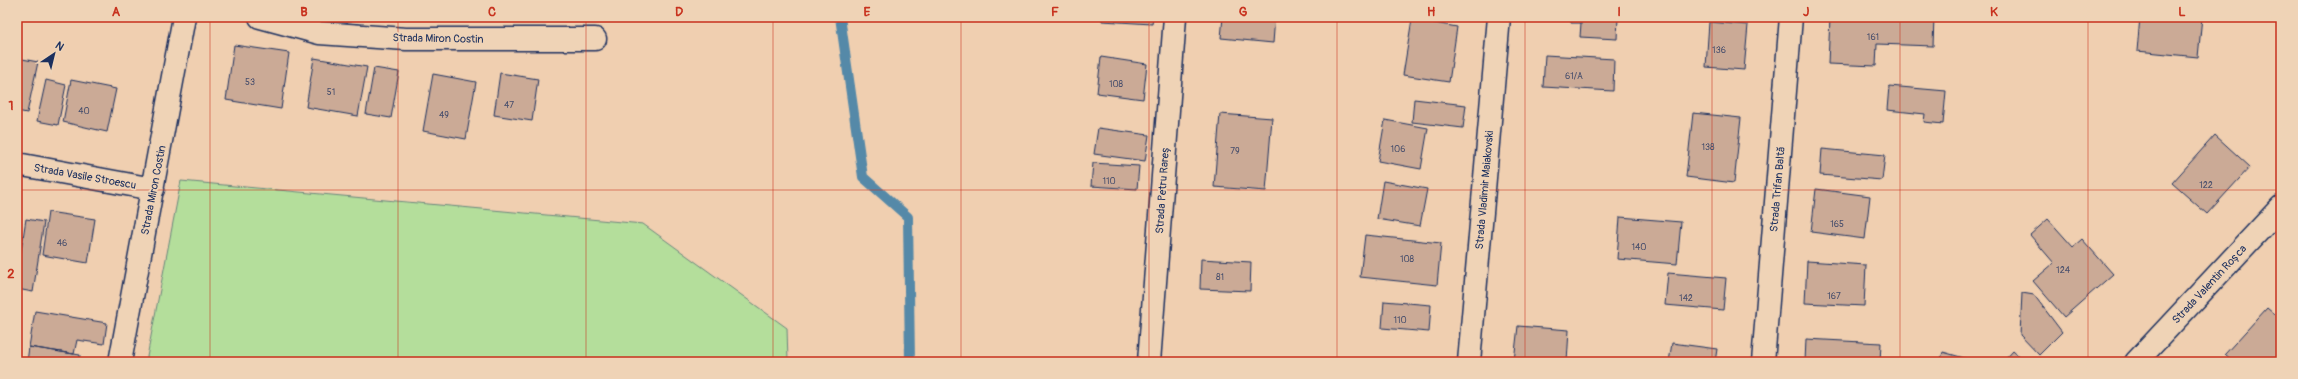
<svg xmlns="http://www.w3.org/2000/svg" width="2298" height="379" font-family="Pangolin,sans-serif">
  <rect width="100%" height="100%" fill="#f0cfb0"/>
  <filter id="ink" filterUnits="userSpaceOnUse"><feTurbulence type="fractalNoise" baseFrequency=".025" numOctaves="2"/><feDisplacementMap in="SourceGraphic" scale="8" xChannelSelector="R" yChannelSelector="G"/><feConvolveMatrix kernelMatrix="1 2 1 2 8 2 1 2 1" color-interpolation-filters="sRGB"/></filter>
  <g filter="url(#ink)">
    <path fill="#b4de9b" stroke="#68867c" d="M181,181L643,224L787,328L788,362H146Z"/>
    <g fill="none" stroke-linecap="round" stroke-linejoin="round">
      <path stroke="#5489a8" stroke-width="10" d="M840,17L863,177L908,217L910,362"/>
    </g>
    <path fill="#cbaa96" stroke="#1b2f5e" d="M1102,17H1153L1152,24L1102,21Z
      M1223,17H1275L1273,43L1221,38Z
      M1571,17H1618L1617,39L1580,37L1581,23H1571Z
      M1830,17H1934L1933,46L1877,44L1876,66L1828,64Z
      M2140,17H2202L2198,57L2137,51Z
      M1412,19L1457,27L1449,82L1403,75Z
      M1709,22L1748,25L1744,70L1706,67Z
      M234,45L289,53L281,109L226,100Z
      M1545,55L1614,59L1613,91L1543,87Z
      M1101,57L1147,64L1143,99L1097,93Z
      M17,58L38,62L27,113L17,111Z
      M314,58L367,67L358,116L306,107Z
      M374,68L399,72L391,118L366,114Z
      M500,73L538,79L532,121L494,115Z
      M433,74L476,82L466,139L423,131Z
      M46,80L66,85L58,125L37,121Z
      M71,80L116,89L107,132L63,122Z
      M1889,86L1946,91L1943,124L1924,122L1925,114L1887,110Z
      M1414,99L1466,105L1463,128L1412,122Z
      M1693,113L1741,118L1734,183L1686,177Z
      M1220,114L1272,118L1266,191L1214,187Z
      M1385,120L1428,128L1421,169L1378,161Z
      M1098,128L1149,135L1145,161L1094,154Z
      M2215,135L2250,167L2207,214L2172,183Z
      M1822,149L1885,155L1882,180L1820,175Z
      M1093,163L1139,166L1137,189L1091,186Z
      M1383,181L1427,189L1420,226L1377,219Z
      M1816,189L1870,196L1865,239L1811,232Z
      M48,212L95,219L88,263L42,255Z
      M1620,217L1681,222L1677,264L1617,259Z
      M26,219L44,222L33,292L17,289V276Z
      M2048,219L2073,247L2082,239L2113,274L2064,317L2033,281L2054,263L2030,235Z
      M1365,235L1441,243L1437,285L1360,277Z
      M1201,259L1251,262L1250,291L1200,289Z
      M1807,261L1866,265L1864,306L1805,303Z
      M1668,273L1726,278L1723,310L1665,305Z
      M2022,293L2034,295L2062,332L2039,355L2020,335Z
      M1384,301L1431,305L1429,332L1382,328Z
      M2267,308L2281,320V362H2234L2225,354Z
      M35,311L107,323L104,344L77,340L74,354L29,347Z
      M1518,326L1569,330L1567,362L1514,361Z
      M1806,339L1881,343L1880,362H1805Z
      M1672,343L1717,349L1715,362H1669Z
      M29,347L80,355L79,362H27Z
      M2013,351L2025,362H2003Z
      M1943,352L1971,360V362H1940Z"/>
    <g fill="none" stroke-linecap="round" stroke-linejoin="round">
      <defs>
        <path id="minor" d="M260,17L319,33L406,39H595
          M17,164L153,189
          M120,362L184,17
          M1149,362L1175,17
          M1469,362L1499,17
          M2136,362L2281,207"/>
        <path id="secondary" d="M1763,362L1791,17"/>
      </defs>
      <use href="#minor" stroke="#1b2f5e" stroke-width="25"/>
      <use href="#secondary" stroke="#1b2f5e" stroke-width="25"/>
      <use href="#minor" stroke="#efd3b6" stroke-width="22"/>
      <use href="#secondary" stroke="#efd3b6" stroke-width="22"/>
    </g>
  </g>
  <path fill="none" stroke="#c8321e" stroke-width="1" stroke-opacity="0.55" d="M210,17V362M398,17V362M586,17V362M773,17V362M961,17V362M1149,17V362M1337,17V362M1525,17V362M1712,17V362M1900,17V362M2088,17V362M17,190H2281"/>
  <g text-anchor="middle" stroke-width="3.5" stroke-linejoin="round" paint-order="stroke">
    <g font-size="9" fill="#474e6c">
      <text x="1873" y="40">161</text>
      <text x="1719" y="53">136</text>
      <text x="1574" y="79">61/A</text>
      <text x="250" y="85">53</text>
      <text x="1116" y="87">108</text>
      <text x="331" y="95">51</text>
      <text x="509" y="108">47</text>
      <text x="84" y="114">40</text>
      <text x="444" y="118">49</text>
      <text x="1708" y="150">138</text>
      <text x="1398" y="152">106</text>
      <text x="1235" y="154">79</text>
      <text x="1109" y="184">110</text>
      <text x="2206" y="188">122</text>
      <text x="1837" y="227">165</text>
      <text x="62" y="246">46</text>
      <text x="1639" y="250">140</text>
      <text x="1407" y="262">108</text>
      <text x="2063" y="273">124</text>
      <text x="1220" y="280">81</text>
      <text x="1834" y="299">167</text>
      <text x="1686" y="301">142</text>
      <text x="1400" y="323">110</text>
    </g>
    <g font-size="11" fill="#1b2f5e" stroke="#efd3b6">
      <text transform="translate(438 38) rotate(1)" y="4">Strada Miron Costin</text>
      <text transform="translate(85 176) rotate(10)" y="4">Strada Vasile Stroescu</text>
      <text transform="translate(1777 189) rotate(-85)" y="4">Strada Trifan Baltă</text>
      <text transform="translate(153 190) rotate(-79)" y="4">Strada Miron Costin</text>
      <text transform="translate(1162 190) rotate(-86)" y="4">Strada Petru Rareș</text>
      <text transform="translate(1484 190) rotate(-85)" y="4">Strada Vladimir Maiakovski</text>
      <text transform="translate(2209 284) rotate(-47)" y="4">Strada Valentin Roșca</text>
    </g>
  </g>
  <rect width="2298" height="379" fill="none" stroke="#efd3b6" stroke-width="44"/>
  <g transform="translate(54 54) rotate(35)" stroke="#efd3b6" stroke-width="3" paint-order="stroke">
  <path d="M0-3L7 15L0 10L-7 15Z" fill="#1b2f5e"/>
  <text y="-6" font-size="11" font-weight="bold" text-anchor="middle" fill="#1b2f5e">N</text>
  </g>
  <rect x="22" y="22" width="2254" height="335" fill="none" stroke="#c8321e" stroke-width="1.5"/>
  <g font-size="13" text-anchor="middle" font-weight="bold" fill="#c8321e">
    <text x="116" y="16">A</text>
    <text x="304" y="16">B</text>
    <text x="492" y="16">C</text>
    <text x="679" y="16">D</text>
    <text x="867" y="16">E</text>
    <text x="1055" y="16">F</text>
    <text x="1243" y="16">G</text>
    <text x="1431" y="16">H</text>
    <text x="1619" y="16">I</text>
    <text x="1806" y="16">J</text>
    <text x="1994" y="16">K</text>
    <text x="2182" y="16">L</text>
    <text x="11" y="110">1</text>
    <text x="11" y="278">2</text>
  </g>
</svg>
